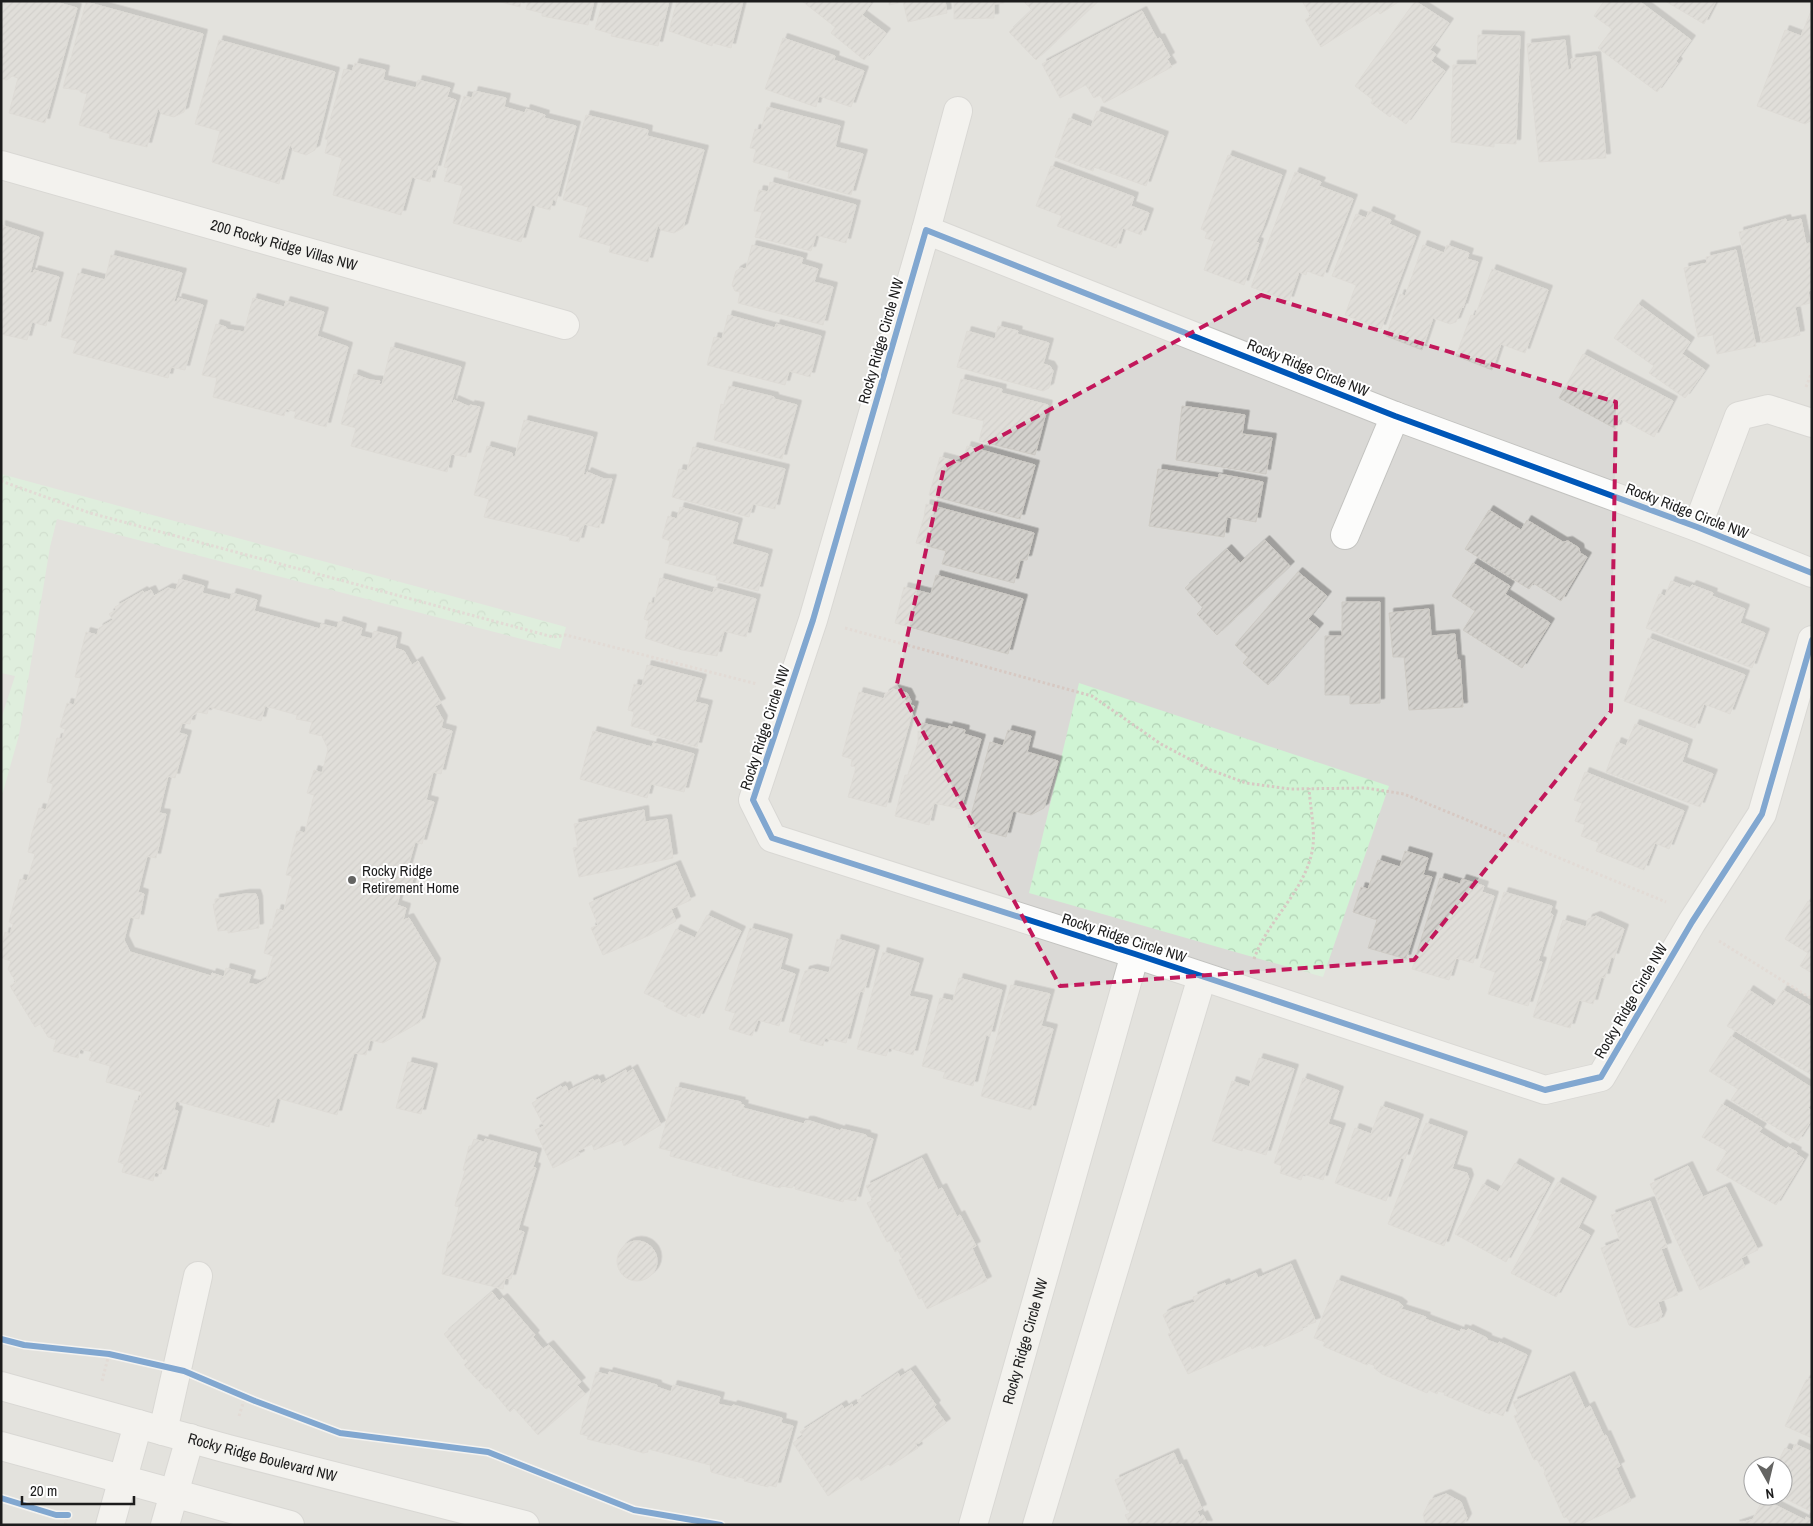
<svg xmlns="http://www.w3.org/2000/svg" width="1813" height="1526" font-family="'Archivo Narrow',sans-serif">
  <defs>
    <pattern id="park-crowns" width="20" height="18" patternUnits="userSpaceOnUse" patternTransform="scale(1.25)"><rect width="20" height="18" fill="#d0f4d4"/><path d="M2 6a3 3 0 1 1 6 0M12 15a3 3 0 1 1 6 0" fill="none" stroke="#b2d1b5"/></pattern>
    <pattern id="building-hatch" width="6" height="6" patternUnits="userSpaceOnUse" patternTransform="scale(1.25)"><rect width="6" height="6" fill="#d3d1cd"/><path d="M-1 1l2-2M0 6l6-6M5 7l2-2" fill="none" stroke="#b5b3af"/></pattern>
    <filter id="shadow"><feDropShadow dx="4.5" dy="-4.5" stdDeviation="0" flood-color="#0004"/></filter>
  </defs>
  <rect width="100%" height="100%" fill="#ebeae4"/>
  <path fill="#dad9d6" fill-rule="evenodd" d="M1,1H1812V1525H1ZM1753,1466H1783V1496H1753Z"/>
  <path fill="url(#park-crowns)" d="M1,474L566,627L560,649L57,519L50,547L19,735L1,799Z
    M1079,683L1389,786L1323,977L1029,893Z"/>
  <path fill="#d9d9d6" d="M1,673L15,676L1,719Z"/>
  <path fill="url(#building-hatch)" stroke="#cecbc5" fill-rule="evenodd" filter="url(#shadow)" d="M4,1H52L77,8L45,123L9,113L18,78L12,76L7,80L1,79V11Z
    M497,1H521L520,7Z
    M528,1H594L588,25L542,16V13L526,9Z
    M603,1H669L658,46L611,36L612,34L595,29Z
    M677,1H743L731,48L713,43L712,46L669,31Z
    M802,1H868L871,3L862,15L886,33L864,60L831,33L835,27Z
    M889,1H945L947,13L908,22L903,2L889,5Z
    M954,1H1004V3L994,4V18L954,19Z
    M1023,1H1098L1036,60L1009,32L1032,10Z
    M1302,1H1400L1380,14L1378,11L1321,47L1305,20L1311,16Z
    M1415,1L1449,23L1430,50L1436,54L1431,61L1445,71L1406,124L1392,114L1390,117L1371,103L1373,100L1355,86Z
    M1604,1H1639L1691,40L1676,61L1678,63L1657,92L1598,48L1612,29L1594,16Z
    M1665,1H1716L1704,24Z
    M86,2L203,34L184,112L174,117L162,114L158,108L147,147L109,138L110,134L79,125L87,94L80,92V90L63,88Z
    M1142,11L1157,39L1160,38L1170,57L1167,59L1172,67L1104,103L1100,95L1094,98L1086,85L1060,98L1042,64Z
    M1811,11L1812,120L1805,124L1757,106L1785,30L1801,36Z
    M1478,35L1520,36L1516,144L1494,143V147L1451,142L1453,65H1477Z
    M783,38L835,56L834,60L864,71L851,107L819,96L816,107L765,89Z
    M219,40L335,72L315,150L306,155L294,151L290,144L279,184L212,162L220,131L195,124Z
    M1565,40L1568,70L1572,69L1571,59L1596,56L1606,158L1539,162L1527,44Z
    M355,63L385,70L383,80L416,88L418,80L450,88L447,97L456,100L436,170L433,169L430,182L412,177L401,215L333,195L342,158L325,153L328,140L325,139L344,69L352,71Z
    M474,91L506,98L504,107L525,113L526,109L545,115L544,118L576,126L556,201L553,199L550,210L532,205L521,242L453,223L463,186L444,181L448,168L444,167L464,96L472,98Z
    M767,107L840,126L835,147L863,154L851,195L788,178L789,172L753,162L756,149L750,148L755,129L761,130Z
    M1097,111L1164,136L1146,186L1094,167L1093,171L1055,157L1069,118L1091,127Z
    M586,115L648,130L647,136L704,150L683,228L674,233L661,230L658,224L648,262L609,252L611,246L579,237L588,207L563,200Z
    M1228,155L1282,175L1262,230L1256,242L1259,243L1244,285L1204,270L1214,241L1205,238L1207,232L1201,229Z
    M1051,166L1134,197L1131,206L1149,213L1141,235L1123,228L1116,248L1057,226L1062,216L1036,206Z
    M1295,172L1321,182L1319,186L1353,199L1323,277L1307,271L1306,275L1299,272L1289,301L1251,287Z
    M770,182L856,205L846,243L816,235L811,251L755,237L762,212L754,211L759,190L768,192Z
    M1369,211L1391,220L1389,224L1416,236L1381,329L1345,315L1356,285L1332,276L1356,214L1366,218Z
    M1786,219L1787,222L1801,219L1806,244L1810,243L1812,290L1808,291L1810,303L1795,307L1800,335L1762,343L1739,232Z
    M1,225L39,237L30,273H33L34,270L59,277L46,326L32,322L27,340L1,334Z
    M752,245L803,258L801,264L818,269L814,282L833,287L823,325L738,303L740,292L735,291L732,285L736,271L741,268L746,269Z
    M1423,245L1444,253L1447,245L1469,253L1467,259L1478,262L1463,308L1462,307L1456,322L1450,324L1433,318L1422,350L1386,336L1400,294L1405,296Z
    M1736,250L1756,346L1717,354L1713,335L1698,337L1684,268L1707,263L1706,257Z
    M111,255L182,273L174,301L177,302L178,298L203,305L185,370L171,367L168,378L73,353L77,341L61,337L78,273L105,280Z
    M1492,269L1548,290L1525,353L1501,344L1492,370L1456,356L1471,315L1475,316Z
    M253,298L284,307L286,301L324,312L317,336L348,347L326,427L294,418L296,412L286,409L284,416L213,397L217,378L202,375L216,324L226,327L225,329L244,332Z
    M1638,304L1690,342L1682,354L1705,370L1685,398L1649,373L1654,366L1614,338Z
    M728,315L775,328L776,324L821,336L810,377L789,371L785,385L707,365L714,337L722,339Z
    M998,326L1018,331L1017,334L1049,343L1043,364L1050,366L1053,371L1049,388L1043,391L957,367L967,331L995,339Z
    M391,347L461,367L451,403L453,404L454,400L470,407V405L480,407L466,457L451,454L447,472L351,446L356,428L341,424L354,374L370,380L380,381L379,384L382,385Z
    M1583,354L1673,401L1654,437L1621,419L1616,429L1559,398Z
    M961,379L1002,389L1001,393L1048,405L1035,455L979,441L984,421L952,413Z
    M729,386L774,397V399L797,405L782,459L714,440L721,404L724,405Z
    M1182,406L1245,415L1242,434L1272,438L1266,474L1176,460Z
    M524,420L593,437L583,475H586L587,472L604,479H612L599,528L584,524L579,542L569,540L570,537L484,517L489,499L474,495L487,446L512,453V456L515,457Z
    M967,446L1035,465L1020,519L929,495L940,457L962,463Z
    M693,447L785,469L775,509L753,504L749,517L672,497L679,469L687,471Z
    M1158,469L1219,478V474L1263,482L1256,522L1227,517L1224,537L1149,526Z
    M926,504L1034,533L1027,560H1020L1014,583L942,564L946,551L916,543L924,517Z
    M680,507L738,523L732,544L768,554L758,591L716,580L717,576L665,563L670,541L662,538L668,516L677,519Z
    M1489,510L1521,530L1527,520L1563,542L1568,541L1579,548L1580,553L1587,557L1561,601L1533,583L1529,589L1465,549Z
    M1265,540L1290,566L1217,635L1197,614L1203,608L1185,588L1227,549L1240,563Z
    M1473,563L1510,586L1505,594L1550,623L1522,668L1463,630L1475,611L1452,596Z
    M1298,572L1327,596L1308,619L1319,628L1268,685L1243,663L1248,657L1235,645Z
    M936,575L1023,599L1008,654L895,623L904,587L931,594Z
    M660,578L713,593L714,588L756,599L746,637L724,631L717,656L682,650L645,638L649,621L644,619L649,602L654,604Z
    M179,579L204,586L202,593L230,600L232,593L257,600L254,611L320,629L321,624L337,628L339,621L362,628L360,636L372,639L374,631L397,637L395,648L404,651L412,665L418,661L441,703L435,706L443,720L441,728L452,731L441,774L433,772L426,800L434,802L422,844L415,842L407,870L415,872L408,895L400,893L397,905L406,908L403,920L409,918L436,963L420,1022L383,1043L370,1040L366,1055L354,1053L337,1115L277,1098L269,1127L176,1101L174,1110L178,1111L161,1174L155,1172L153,1181L122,1172L124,1164L118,1162L135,1100L139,1101L142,1092L106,1082L110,1066L89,1060L92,1052L80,1049L78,1058L53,1051L56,1040L48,1037L40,1024L35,1027L10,986L16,982L8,969L11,961L1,958V948L5,932L10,934L13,924L9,922L20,879L27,881L35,854L28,852L32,833L39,808L46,810L53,784L47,782L51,763L57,738L62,739L65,729L60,727L67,703L74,705L81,678L75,677L86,632L97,635L99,628L113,620L109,614L116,610L115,607L143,591L144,593L151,590L154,596L168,588L176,590ZM265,706L297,715L296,719L312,722L309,733L322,736L328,749L322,773L314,770L307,793L314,795L305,833L297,831L286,875L292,876L284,911L277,909L272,929H270L264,953L273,956L267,979L256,985L248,983L251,975L226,968L224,977L212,973L211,976L130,952L124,940L130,917L139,919L144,894L138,892L147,856L156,858L166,814L159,813L168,776L175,778L187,735L179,733L182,723L190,724L192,716L198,712L207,714L209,707L261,721Z
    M1671,581L1690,588L1692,585L1713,593L1712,596L1745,609L1740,623L1765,633L1752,668L1646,628L1659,594L1665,596Z
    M1342,602H1380V703L1350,704V695H1325V636H1342Z
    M1429,609L1431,636L1455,634L1457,660H1460L1463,707L1409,710L1404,657H1393L1389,613Z
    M1648,638L1745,675L1730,714L1704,704L1695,728L1624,701Z
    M647,665L702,679L695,702L708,705L697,747L650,734V731L631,726L634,712L628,710L634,684L642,686Z
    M893,689L907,693L911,701L910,705L914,706L886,807L848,797L856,767L851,766L852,759L842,756L859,692L884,699L885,694Z
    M922,723L948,729L949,726L965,730L964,734L981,739L961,809L934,803L929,825L895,816L905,775H908L918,742V731L920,732Z
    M1635,724L1688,744L1682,762L1713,774L1700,807L1606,772L1617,742L1626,746Z
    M1008,730L1031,736L1027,752L1058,761L1044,808L1031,815L1013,811L1006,837L968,827L990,742L1003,746Z
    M593,731L652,747L653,743L694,754L684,792L651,784L647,798L580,779Z
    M1585,772L1684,811L1669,849L1655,843L1644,870L1596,851L1599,843L1581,836L1585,825L1575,821L1582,803L1574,800Z
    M644,810L645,822L667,819L673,858L579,877L573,848L578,847L574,824Z
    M1405,851L1428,858L1423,875L1432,877L1406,959L1368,948L1377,920L1353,912L1361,887L1368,889L1378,860L1400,867Z
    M676,865L691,900L671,909L676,921L648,936L603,955L591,928L598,925L589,903Z
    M1440,878L1460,884L1462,879L1484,886L1482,892L1494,896L1473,963L1456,958L1449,980L1412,969Z
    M1504,892L1552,906L1550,913L1553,915L1538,961L1542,962L1528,1006L1488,994L1495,972L1480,967Z
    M245,894H256L258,900L259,928L228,933V930L218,931L213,904H215V899Z
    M1808,901L1812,904V973L1800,966L1808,953L1785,939Z
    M707,915L741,931L699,1018L688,1013L686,1017L664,1006L667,1004L644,993L676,929L695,938Z
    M1596,916L1624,929L1614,958L1611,957L1605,978L1601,977L1593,1004L1579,1000L1570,1028L1533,1017L1563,920L1586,927L1588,919Z
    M750,928L788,939L780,969L795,974L779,1026L758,1020L752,1036L729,1029L735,1013L725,1010Z
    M837,939L875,950L864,992L860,991L846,1043L825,1038L823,1046L800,1040L801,1035L789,1032L800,986L805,971L813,969L829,973Z
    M883,952L919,963L909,996L928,1000L913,1055L889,1048L886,1056L857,1049Z
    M959,978L1002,990L990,1036L986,1035L973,1086L943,1078L945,1072L922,1066L940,998L953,1001Z
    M1011,985L1050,994L1041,1026L1053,1029L1031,1110L981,1096Z
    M1749,990L1773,1006L1783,990L1812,1007V1075L1727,1026Z
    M1731,1036L1812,1088V1103L1808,1108L1812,1111V1119L1798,1141L1731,1100L1738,1089L1709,1071Z
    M1259,1058L1294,1069L1266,1155L1243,1148L1242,1151L1212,1141L1232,1081L1249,1087Z
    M408,1062L433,1068L421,1114L396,1108Z
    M633,1069L661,1125L624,1146L622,1140L594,1150L592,1144L578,1151L580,1155L553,1168L535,1130L544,1126L532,1103L561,1086L562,1088L566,1086L569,1093L570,1090L593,1079L594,1081L599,1079L601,1084L626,1070L627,1073Z
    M1303,1078L1339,1091L1328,1124L1341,1128L1323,1180L1303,1174L1301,1180L1280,1173L1282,1166L1274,1163Z
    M676,1087L741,1102L740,1104L744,1105L743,1108L804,1124L805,1121H810L841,1131V1129L866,1135V1137L873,1139L856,1201L844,1199L843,1202L795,1189L796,1187L793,1186L792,1188L781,1186L780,1188L732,1175L733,1173L721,1170L722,1167L718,1165V1169L670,1156L671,1151L659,1148Z
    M1722,1104L1762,1128L1759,1132L1786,1149L1788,1147L1797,1152L1796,1154L1804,1159L1776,1205L1716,1170L1727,1151L1702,1137Z
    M1381,1106L1419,1119L1405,1159L1401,1158L1386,1201L1335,1183L1355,1128L1371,1134Z
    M1426,1123L1463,1136L1452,1169L1467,1173L1469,1179L1444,1246L1388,1224Z
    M474,1139L484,1142L485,1139L537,1153L533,1167L536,1168L518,1230L524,1232L511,1279L505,1278L503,1289L442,1274L448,1242H450L459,1207L455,1206L456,1201L465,1171L463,1170L469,1146H472Z
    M922,1158L938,1190L942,1188L957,1217L960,1215L976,1246L972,1248L987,1281L927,1309L922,1298L919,1299L899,1260L902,1259L898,1250L895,1252L890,1241L887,1242L867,1203L873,1200L866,1186Z
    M1515,1163L1550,1183L1506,1262L1455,1234L1483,1184L1498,1192Z
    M1688,1166L1703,1197L1726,1187L1758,1250L1741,1258L1745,1267L1700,1290L1650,1184Z
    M1558,1182L1592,1201L1578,1228L1590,1235L1556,1297L1511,1273L1540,1221L1537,1219Z
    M1650,1201L1667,1247L1661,1249L1678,1295L1658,1302L1662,1314L1659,1321L1635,1328L1629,1325L1601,1248L1620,1241L1611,1215Z
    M617 1261a20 20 0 1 1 40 0a20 20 0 1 1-40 0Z
    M1291,1264L1316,1322L1302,1327L1303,1330L1264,1347L1262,1344L1252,1349L1251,1346L1188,1374L1168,1334L1171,1333L1163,1315L1169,1311L1195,1302L1193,1297L1225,1283L1226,1286L1256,1273L1258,1278Z
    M1337,1280L1398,1302L1403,1306L1401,1309L1426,1317L1425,1319L1460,1332L1461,1329L1467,1331L1468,1329L1487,1338V1340L1498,1344L1499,1342L1527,1355L1503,1416L1491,1411L1490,1414L1444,1395L1445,1393L1438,1391L1437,1394L1429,1390L1427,1393L1382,1374L1374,1368L1375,1366L1368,1363L1367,1365L1323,1346L1325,1342L1314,1338Z
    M492,1292L499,1301L503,1298L535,1335L533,1337L543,1349L549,1345L581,1382L577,1385L585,1394L538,1435L514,1408L510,1412L489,1387L486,1389L464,1365L468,1361L466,1358L464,1360L444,1334Z
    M911,1370L936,1405L934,1407L946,1423L919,1443H915L918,1448L890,1466L888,1464L861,1481L858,1476L828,1496L793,1443L803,1436L800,1432L842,1405L844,1409L852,1404L853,1407L859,1403L857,1401L898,1373L900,1377Z
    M596,1372L608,1375L609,1372L657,1385V1387L671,1392L673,1385L720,1397L718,1404L732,1407L733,1405L782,1418L781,1423L793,1426L776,1487L768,1485V1487L744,1481L745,1479L736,1476V1479L711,1472L710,1465L652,1450L648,1449V1452L643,1453L611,1443V1445L587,1439L588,1436L580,1434Z
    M1570,1376L1585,1409L1590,1406L1604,1436L1606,1435L1620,1466L1616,1468L1631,1501L1580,1525H1571L1567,1517L1564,1518L1544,1473L1545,1472L1543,1466L1541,1467L1537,1459L1534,1460L1514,1416L1518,1414L1513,1402Z
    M1812,1378V1438L1785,1426L1806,1380Z
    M1795,1444L1812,1452V1512L1780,1496H1783V1488L1789,1476L1783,1473V1466H1776L1785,1448L1792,1451Z
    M1174,1453L1179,1465L1182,1464L1202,1509L1197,1511L1200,1517L1203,1515L1208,1525H1130L1125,1515L1130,1513L1129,1510H1127L1115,1480Z
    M1446,1494L1461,1502L1467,1518L1463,1525H1426L1423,1515L1430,1500Z
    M1763,1499L1805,1520L1806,1517L1812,1520V1525H1735L1753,1519Z"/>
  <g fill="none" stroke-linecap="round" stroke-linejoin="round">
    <defs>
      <g id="minor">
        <path id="s1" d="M1,165L565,325"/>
        <path d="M926,230L958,111"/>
        <path d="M1697,527L1739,416L1768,409L1812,423"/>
        <path d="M1345,535L1395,416"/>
        <path d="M1812,573L1697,527L1395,416L926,230L813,620L753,800L772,838L1135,954L1545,1090L1601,1077L1692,922L1762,814L1812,640"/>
        <path id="s2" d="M1,1386L228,1449L525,1525"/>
        <path d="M163,1431L198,1276"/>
        <path d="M1,1446L290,1525"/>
        <path d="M110,1525L138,1424"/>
        <path d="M165,1525L190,1438"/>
        <path id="s3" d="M973,1525L1135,954"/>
        <path d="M1037,1525L1202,977"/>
      </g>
    </defs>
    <use href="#minor" stroke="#c3c3c0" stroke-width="30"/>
    <path stroke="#d7c9c3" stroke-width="3" stroke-dasharray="2.5 2.5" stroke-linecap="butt" d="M1806,387L1812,372
      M1,481L90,513L553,637L566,635L757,684
      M845,628L1092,696L1161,744L1208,769L1246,783L1290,789L1366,788L1404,794L1666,902
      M1719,941L1812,999
      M1254,959C1268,919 1307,890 1313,846C1315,828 1310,806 1309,788
      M102,1381L109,1354
      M239,1416L245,1397
      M65,1525L68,1515"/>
    <use href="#minor" stroke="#fcfcfb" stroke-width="28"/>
    <defs>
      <path id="cycleway" d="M1812,573L1697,527L1395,416L926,230L813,620L753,800L772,838L1135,954L1545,1090L1601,1077L1692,922L1762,814L1812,640
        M1,1339L24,1345L109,1354L184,1371L255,1401L340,1433L488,1452L634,1510L721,1525
        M1,1498L56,1515H68"/>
    </defs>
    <use href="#cycleway" stroke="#fff" stroke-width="9"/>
    <use href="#cycleway" stroke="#0057b8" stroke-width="6"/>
  </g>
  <path d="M0 0H1813V1526H0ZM1261,295L1616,402L1611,711L1414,960L1060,986L897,684L944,467Z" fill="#ebeae4" fill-opacity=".55" fill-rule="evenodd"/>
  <path fill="none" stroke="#c2185b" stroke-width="4" stroke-dasharray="10 6" stroke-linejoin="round" d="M1261,295L1616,402L1611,711L1414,960L1060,986L897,684L944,467Z"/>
  <circle fill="#646462" stroke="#fff" stroke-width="2" cx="352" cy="880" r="5"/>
  <g text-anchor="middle" stroke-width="4" stroke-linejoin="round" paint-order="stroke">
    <g font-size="15" fill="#1c1c1c" stroke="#fff">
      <text dy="5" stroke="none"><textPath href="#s1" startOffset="294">200 Rocky Ridge Villas NW</textPath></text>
      <text transform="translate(881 341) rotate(-74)" y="5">Rocky Ridge Circle NW</text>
      <text transform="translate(1308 368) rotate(22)" y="5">Rocky Ridge Circle NW</text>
      <text transform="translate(1687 511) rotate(21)" y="5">Rocky Ridge Circle NW</text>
      <text transform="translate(765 728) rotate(-72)" y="5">Rocky Ridge Circle NW</text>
      <text transform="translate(1124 938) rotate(18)" y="5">Rocky Ridge Circle NW</text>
      <text transform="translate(1631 1001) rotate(-60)" y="5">Rocky Ridge Circle NW</text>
      <text dy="5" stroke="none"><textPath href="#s3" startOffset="191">Rocky Ridge Circle NW</textPath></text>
      <text dy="5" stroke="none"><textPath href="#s2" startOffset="271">Rocky Ridge Boulevard NW</textPath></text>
    </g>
    <g font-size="15" fill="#1c1c1c" stroke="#fff" text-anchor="start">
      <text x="362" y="876">Rocky Ridge<tspan x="362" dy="17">Retirement Home</tspan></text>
    </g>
  </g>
  <rect width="1813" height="1526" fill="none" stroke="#1c1c1c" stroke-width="5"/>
  <g transform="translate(1768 1481) rotate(172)"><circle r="24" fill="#ffffff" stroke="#a4a4a4"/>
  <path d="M0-4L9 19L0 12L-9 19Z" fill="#646462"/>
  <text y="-8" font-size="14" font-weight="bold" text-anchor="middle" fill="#1c1c1c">N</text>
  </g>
  <path d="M22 1496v8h112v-8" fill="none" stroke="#1c1c1c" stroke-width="2.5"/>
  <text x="30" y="1496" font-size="15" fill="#1c1c1c" stroke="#ffffff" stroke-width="4" paint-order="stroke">20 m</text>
</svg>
